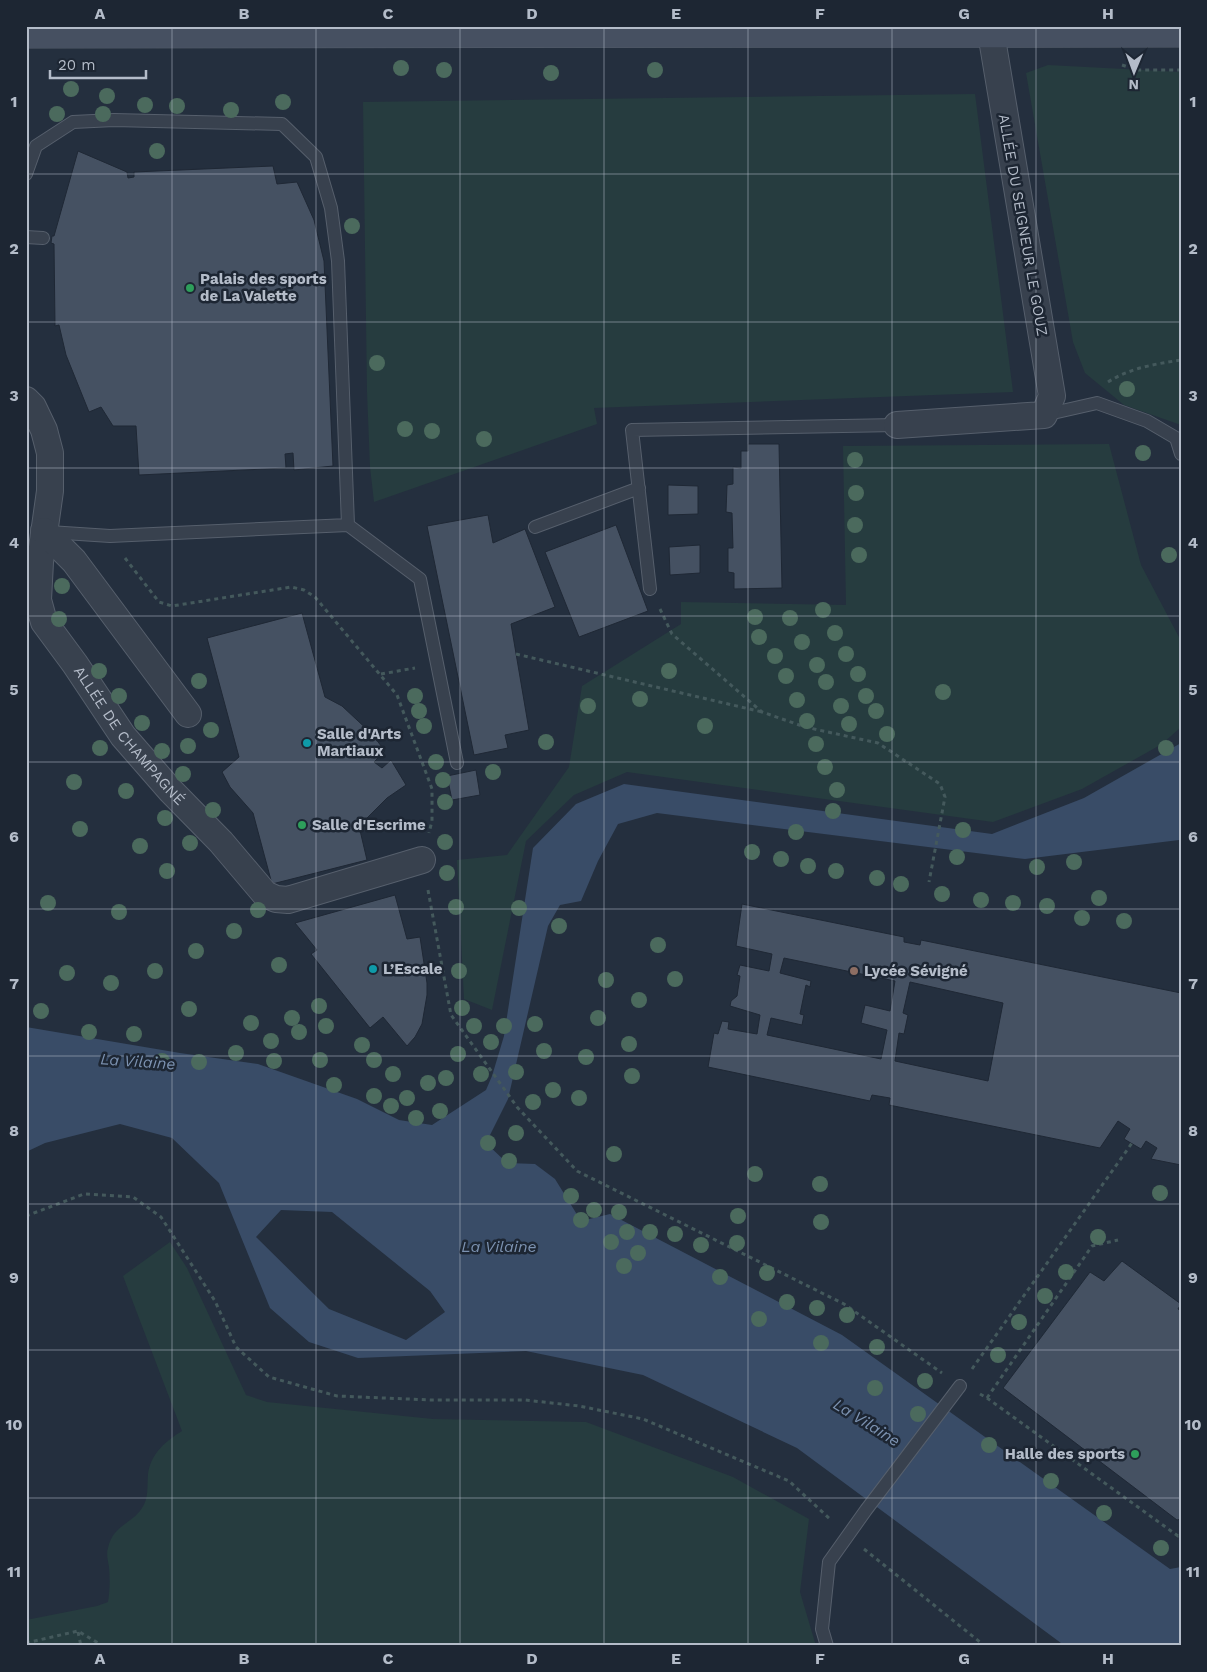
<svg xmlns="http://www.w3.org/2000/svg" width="1207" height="1672" font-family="'Work Sans',sans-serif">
  <rect width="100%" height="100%" fill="#242f3e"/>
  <path fill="#263c3f" d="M1048,65L1181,72V425L1124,405L1085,373L1073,342L1026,73Z
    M975,94L1013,392L594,408L597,424L374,502L370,467L367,392L363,102Z
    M1109,444L1141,565L1181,641V727L1162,744L1082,789L993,822L627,772L574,795L526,841L492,1010L464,999L457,860L507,855L569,767L582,686L681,624V602L846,605L843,446Z
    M170,1242L187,1268L246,1395L267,1402L433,1419L586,1422L733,1477L809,1519L800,1592L816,1646H26V1620L97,1606L108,1602C110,1590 110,1579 109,1567C108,1561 106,1554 108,1548C113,1525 132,1524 142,1508C149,1498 147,1486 148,1474C151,1453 166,1441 182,1431L123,1276Z"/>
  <path fill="#394c67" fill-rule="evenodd" d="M1181,743L1179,840L1025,859L657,813L618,824L598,861L581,901L560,905L548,926L508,1099L486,1143L507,1163L535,1164L555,1179L581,1221L610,1214L842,1335L1170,1569L1181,1567V1646H1065L797,1448L643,1375L526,1351L358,1358L309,1342L270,1308L219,1183L172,1138L120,1124L45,1143L26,1152V1027L180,1053L258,1064L357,1099L399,1120L432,1125L486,1090L492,1076L504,1036L533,848L576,804L624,784L992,834L1084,798ZM281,1210L332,1212L430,1291L445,1312L406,1340L329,1309L256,1237Z"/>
  <path fill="#455162" stroke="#1f2835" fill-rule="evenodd" d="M78,151L127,172L128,178L134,177V172L273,166L277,184L297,182L314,220L324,261L333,466L294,470L293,453L285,454L286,468L139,475L136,426H113L101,407L89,412L66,355L59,325L55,326L54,244L51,243L52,236H54Z
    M748,444H779L782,588L734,589V573L728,572V548H733L732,513L726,512L727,485L733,484V467L741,468V451H748Z
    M668,485L698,486V514L668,515Z
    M488,515L493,543L525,529L555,607L511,624L529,730L505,735L508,748L474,755L427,526Z
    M616,525L648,611L579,637L545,552Z
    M700,545V573L670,575L669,547Z
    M302,613L325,697L342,706L372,734L385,751L374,762L382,768L391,760L406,785L387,798L359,826L367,860L272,884L253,813L230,787L222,772L239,757L207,638Z
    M476,770L480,795L452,800L447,776Z
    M395,895L407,939L420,937L427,983V995L422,1024L415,1037L407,1046L383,1017L370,1028L311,954L317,950L295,923Z
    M742,904L904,937V942L920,945L921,940L1181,993V1165L1151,1159L1157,1148L1146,1141L1141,1149L1124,1139L1130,1129L1118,1121L1100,1148L889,1105L890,1098L872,1095L870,1101L708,1067L714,1033L718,1034L722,1021L729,1022L728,1029L757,1034L760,1015L730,1006L731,1001L737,996L740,976L737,975L740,965L769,971L772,954L736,946ZM784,958L895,981L890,1011L865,1005L861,1023L887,1030L881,1059L767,1035L771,1018L802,1025L804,1015L800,1014L806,985L810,987L811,981L780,973ZM910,982L1003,1003L988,1081L895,1061L899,1033L904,1034L908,1015L903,1013Z
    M1122,1261L1181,1304L1178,1309L1181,1311V1519L1177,1520L1003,1388L1090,1272L1104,1281Z"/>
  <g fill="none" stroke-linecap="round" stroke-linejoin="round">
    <defs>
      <path id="lane" d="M26,174L36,146L73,122L114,120L282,124L316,157L331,208L338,261L348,525L110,536L49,532
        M26,237L43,238
        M1044,415L1097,403L1147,421L1176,438L1181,454
        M348,525L420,579L457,763
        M535,527L639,488
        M650,589L632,430L897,425
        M827,1646L822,1629L829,1562L866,1510L960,1386"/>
      <g id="street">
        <path id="s1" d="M26,400L33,407L44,430L50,453V491L40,562L38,600L44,622L75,664L123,736L171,791L221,842L265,894L276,899L288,900L422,860"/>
        <path d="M897,425L1044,415L1052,396L991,33"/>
        <path d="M44,531L74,561L188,714"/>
      </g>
      <path id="secondary" d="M26,34L1181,33"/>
    </defs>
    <use href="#lane" stroke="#565f6c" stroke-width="14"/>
    <use href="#street" stroke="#565f6c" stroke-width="28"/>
    <use href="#secondary" stroke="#565f6c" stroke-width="29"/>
    <path stroke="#44595c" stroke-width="3" stroke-dasharray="4 4" stroke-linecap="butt" d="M1122,65L1137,70H1181
      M1108,382C1130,368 1155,364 1181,360
      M125,558L159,602L172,606L291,587L304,590L315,597L397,695L432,789V821L429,833
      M660,609L672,634L762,712L805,727L878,743L940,784L945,797L929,882
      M516,654L762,712
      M381,674L415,668
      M428,890L451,1015L517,1107L577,1171L844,1304L942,1373
      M26,1216L84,1194L133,1197L161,1217L215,1301L236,1347L269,1377L337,1396L432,1400H525L579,1406L643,1419L789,1481L831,1520
      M972,1369L1132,1143
      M980,1394L987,1398L1178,1536L1181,1535
      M987,1398L1092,1246L1118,1240
      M864,1549L985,1646
      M78,1632L81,1646
      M26,1643L78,1631L103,1646"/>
    <use href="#lane" stroke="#38414e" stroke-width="12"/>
    <use href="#street" stroke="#38414e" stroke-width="26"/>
    <use href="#secondary" stroke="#465061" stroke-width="28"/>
  </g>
  <g fill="#4b6a5d">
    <circle cx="401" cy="68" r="8"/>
    <circle cx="444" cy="70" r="8"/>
    <circle cx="655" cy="70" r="8"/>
    <circle cx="551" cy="73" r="8"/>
    <circle cx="71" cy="89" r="8"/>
    <circle cx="107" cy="96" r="8"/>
    <circle cx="283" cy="102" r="8"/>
    <circle cx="145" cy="105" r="8"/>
    <circle cx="177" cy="106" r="8"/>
    <circle cx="231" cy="110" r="8"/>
    <circle cx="57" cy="114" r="8"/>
    <circle cx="103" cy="114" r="8"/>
    <circle cx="157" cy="151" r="8"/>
    <circle cx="352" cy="226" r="8"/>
    <circle cx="377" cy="363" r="8"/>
    <circle cx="1127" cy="389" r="8"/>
    <circle cx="405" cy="429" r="8"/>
    <circle cx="432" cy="431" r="8"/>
    <circle cx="484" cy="439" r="8"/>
    <circle cx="1143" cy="453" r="8"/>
    <circle cx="855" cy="460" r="8"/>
    <circle cx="856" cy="493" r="8"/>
    <circle cx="855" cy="525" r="8"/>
    <circle cx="859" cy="555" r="8"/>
    <circle cx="1169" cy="555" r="8"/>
    <circle cx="62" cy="586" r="8"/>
    <circle cx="823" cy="610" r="8"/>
    <circle cx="755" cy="617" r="8"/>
    <circle cx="790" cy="618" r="8"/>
    <circle cx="59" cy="619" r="8"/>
    <circle cx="835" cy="633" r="8"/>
    <circle cx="759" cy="637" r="8"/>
    <circle cx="802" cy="642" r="8"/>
    <circle cx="846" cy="654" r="8"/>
    <circle cx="775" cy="656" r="8"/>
    <circle cx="817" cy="665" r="8"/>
    <circle cx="99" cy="671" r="8"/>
    <circle cx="669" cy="671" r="8"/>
    <circle cx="858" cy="674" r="8"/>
    <circle cx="786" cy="676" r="8"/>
    <circle cx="199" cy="681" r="8"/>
    <circle cx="826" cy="682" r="8"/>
    <circle cx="943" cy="692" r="8"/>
    <circle cx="119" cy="696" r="8"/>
    <circle cx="415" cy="696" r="8"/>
    <circle cx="866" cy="696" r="8"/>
    <circle cx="640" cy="699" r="8"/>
    <circle cx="797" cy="700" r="8"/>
    <circle cx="588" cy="706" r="8"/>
    <circle cx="841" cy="706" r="8"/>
    <circle cx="419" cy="711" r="8"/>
    <circle cx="876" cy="711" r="8"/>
    <circle cx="807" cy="721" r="8"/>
    <circle cx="142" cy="723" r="8"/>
    <circle cx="849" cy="724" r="8"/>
    <circle cx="424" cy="726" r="8"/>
    <circle cx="705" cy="726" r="8"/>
    <circle cx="211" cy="730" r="8"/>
    <circle cx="887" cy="734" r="8"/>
    <circle cx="546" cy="742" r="8"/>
    <circle cx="816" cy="744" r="8"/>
    <circle cx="188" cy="746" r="8"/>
    <circle cx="100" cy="748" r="8"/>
    <circle cx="1166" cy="748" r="8"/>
    <circle cx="162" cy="751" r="8"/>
    <circle cx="436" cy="762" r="8"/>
    <circle cx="825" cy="767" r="8"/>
    <circle cx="493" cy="772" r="8"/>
    <circle cx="183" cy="774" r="8"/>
    <circle cx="443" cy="780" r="8"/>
    <circle cx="74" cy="782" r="8"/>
    <circle cx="837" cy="790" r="8"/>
    <circle cx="126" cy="791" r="8"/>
    <circle cx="445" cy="802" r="8"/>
    <circle cx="213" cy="810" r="8"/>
    <circle cx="833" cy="811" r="8"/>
    <circle cx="165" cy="818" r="8"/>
    <circle cx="80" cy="829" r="8"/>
    <circle cx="963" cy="830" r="8"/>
    <circle cx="796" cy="832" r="8"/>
    <circle cx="445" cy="842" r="8"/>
    <circle cx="190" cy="843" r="8"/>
    <circle cx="140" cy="846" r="8"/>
    <circle cx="752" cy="852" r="8"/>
    <circle cx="957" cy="857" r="8"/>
    <circle cx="781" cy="859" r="8"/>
    <circle cx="1074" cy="862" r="8"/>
    <circle cx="808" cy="866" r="8"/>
    <circle cx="1037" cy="867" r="8"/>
    <circle cx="167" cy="871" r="8"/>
    <circle cx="836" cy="871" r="8"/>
    <circle cx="447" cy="873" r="8"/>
    <circle cx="877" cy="878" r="8"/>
    <circle cx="901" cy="884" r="8"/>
    <circle cx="942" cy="894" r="8"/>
    <circle cx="1099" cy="898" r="8"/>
    <circle cx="981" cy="900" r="8"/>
    <circle cx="48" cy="903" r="8"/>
    <circle cx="1013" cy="903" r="8"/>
    <circle cx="1047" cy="906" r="8"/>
    <circle cx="456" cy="907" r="8"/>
    <circle cx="519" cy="908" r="8"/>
    <circle cx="258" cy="910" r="8"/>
    <circle cx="119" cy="912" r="8"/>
    <circle cx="1082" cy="918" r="8"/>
    <circle cx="1124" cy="921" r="8"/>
    <circle cx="559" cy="926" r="8"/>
    <circle cx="234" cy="931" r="8"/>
    <circle cx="658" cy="945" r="8"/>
    <circle cx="196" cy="951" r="8"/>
    <circle cx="279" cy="965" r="8"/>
    <circle cx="155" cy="971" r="8"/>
    <circle cx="459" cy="971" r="8"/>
    <circle cx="67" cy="973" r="8"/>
    <circle cx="675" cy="979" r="8"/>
    <circle cx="606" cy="980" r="8"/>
    <circle cx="111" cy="983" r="8"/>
    <circle cx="639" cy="1000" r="8"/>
    <circle cx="319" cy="1006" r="8"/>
    <circle cx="462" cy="1008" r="8"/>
    <circle cx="189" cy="1009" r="8"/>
    <circle cx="41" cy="1011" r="8"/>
    <circle cx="292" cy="1018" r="8"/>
    <circle cx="598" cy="1018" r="8"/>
    <circle cx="251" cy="1023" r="8"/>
    <circle cx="535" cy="1024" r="8"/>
    <circle cx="326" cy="1026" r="8"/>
    <circle cx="474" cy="1026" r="8"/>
    <circle cx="504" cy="1026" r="8"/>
    <circle cx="89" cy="1032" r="8"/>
    <circle cx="299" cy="1032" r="8"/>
    <circle cx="134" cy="1034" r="8"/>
    <circle cx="271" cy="1041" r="8"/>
    <circle cx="491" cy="1042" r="8"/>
    <circle cx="629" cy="1044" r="8"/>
    <circle cx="362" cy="1045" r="8"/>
    <circle cx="544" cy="1051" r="8"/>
    <circle cx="236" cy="1053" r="8"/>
    <circle cx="458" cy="1054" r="8"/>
    <circle cx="586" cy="1057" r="8"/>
    <circle cx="320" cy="1060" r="8"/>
    <circle cx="374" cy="1060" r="8"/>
    <circle cx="162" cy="1061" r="8"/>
    <circle cx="274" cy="1061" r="8"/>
    <circle cx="199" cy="1062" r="8"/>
    <circle cx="516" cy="1072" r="8"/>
    <circle cx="393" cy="1074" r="8"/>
    <circle cx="481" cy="1074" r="8"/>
    <circle cx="632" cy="1076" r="8"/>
    <circle cx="446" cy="1078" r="8"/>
    <circle cx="428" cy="1083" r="8"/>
    <circle cx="334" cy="1085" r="8"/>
    <circle cx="553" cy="1090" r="8"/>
    <circle cx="374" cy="1096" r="8"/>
    <circle cx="407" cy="1098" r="8"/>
    <circle cx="579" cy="1098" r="8"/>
    <circle cx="533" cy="1102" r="8"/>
    <circle cx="391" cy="1106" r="8"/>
    <circle cx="440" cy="1111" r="8"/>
    <circle cx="416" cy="1118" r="8"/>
    <circle cx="516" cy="1133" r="8"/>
    <circle cx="488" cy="1143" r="8"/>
    <circle cx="614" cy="1154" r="8"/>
    <circle cx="509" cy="1161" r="8"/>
    <circle cx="755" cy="1174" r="8"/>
    <circle cx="820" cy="1184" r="8"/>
    <circle cx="1160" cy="1193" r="8"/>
    <circle cx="571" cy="1196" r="8"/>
    <circle cx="594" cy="1210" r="8"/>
    <circle cx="619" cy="1212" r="8"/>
    <circle cx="738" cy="1216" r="8"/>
    <circle cx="581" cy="1220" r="8"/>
    <circle cx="821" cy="1222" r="8"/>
    <circle cx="627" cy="1232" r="8"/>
    <circle cx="650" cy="1232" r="8"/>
    <circle cx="675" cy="1234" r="8"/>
    <circle cx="1098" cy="1237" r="8"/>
    <circle cx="611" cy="1242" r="8"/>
    <circle cx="737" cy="1243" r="8"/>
    <circle cx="701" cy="1245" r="8"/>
    <circle cx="638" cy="1253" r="8"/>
    <circle cx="624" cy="1266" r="8"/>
    <circle cx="1066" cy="1272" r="8"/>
    <circle cx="767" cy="1273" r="8"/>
    <circle cx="720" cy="1277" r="8"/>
    <circle cx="1045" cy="1296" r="8"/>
    <circle cx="787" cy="1302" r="8"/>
    <circle cx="817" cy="1308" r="8"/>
    <circle cx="847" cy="1315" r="8"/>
    <circle cx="759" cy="1319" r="8"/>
    <circle cx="1019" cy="1322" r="8"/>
    <circle cx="821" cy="1343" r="8"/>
    <circle cx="877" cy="1347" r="8"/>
    <circle cx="998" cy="1355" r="8"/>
    <circle cx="925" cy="1381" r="8"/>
    <circle cx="875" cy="1388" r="8"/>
    <circle cx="918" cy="1414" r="8"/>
    <circle cx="989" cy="1445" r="8"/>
    <circle cx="1051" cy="1481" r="8"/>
    <circle cx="1104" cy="1513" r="8"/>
    <circle cx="1161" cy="1548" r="8"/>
  </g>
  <path fill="none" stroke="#b4bcc9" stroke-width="1" stroke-opacity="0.55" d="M172,26V1646M316,26V1646M460,26V1646M604,26V1646M748,26V1646M892,26V1646M1036,26V1646M26,174H1181M26,322H1181M26,468H1181M26,616H1181M26,762H1181M26,909H1181M26,1056H1181M26,1204H1181M26,1350H1181M26,1498H1181"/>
  <g fill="#2e9e5b" stroke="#1d2633" stroke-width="2">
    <circle cx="190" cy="288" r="5"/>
    <circle cx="302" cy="825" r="5"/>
    <circle cx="1135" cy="1454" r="5"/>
  </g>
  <g fill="#0f9aa8" stroke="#1d2633" stroke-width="2">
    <circle cx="307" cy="743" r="5"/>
    <circle cx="373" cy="969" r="5"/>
  </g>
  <circle fill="#8d6e63" stroke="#1d2633" stroke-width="2" cx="854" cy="971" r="5"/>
  <g text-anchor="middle" stroke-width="5" stroke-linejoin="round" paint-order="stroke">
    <g font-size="15" fill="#b4bcc9" stroke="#1d2633">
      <text transform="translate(1023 225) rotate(80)" y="5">ALLÉE DU SEIGNEUR LE GOUZ</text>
      <text dy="5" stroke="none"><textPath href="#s1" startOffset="372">ALLÉE DE CHAMPAGNÉ</textPath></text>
    </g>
    <g font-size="15" font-weight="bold" fill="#b4bcc9" stroke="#1d2633" text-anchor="start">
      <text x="200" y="284">Palais des sports<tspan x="200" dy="17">de La Valette</tspan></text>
      <text x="317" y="739">Salle d'Arts<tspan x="317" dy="17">Martiaux</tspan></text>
      <text x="312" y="830">Salle d'Escrime</text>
      <text x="383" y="974">L’Escale</text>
      <text x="864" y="976">Lycée Sévigné</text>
      <text x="1125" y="1459" text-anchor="end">Halle des sports</text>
    </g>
    <g font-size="16" font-style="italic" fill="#7c92b1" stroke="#1d2633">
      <text transform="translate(138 1061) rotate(4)" y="6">La Vilaine</text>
      <text x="499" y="1252">La Vilaine</text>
      <text transform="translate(867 1422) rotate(32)" y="6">La Vilaine</text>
    </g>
  </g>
  <rect width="1207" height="1672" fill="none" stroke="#1d2633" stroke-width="55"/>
  <g transform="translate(1134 72) rotate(181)" stroke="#1d2633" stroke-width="4" paint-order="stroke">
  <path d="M0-4L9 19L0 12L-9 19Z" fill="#b4bcc9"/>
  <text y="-8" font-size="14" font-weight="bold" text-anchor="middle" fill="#b4bcc9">N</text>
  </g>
  <path d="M50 70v8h96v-8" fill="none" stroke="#b4bcc9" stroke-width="2.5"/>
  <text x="58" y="70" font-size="15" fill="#b4bcc9" stroke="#1d2633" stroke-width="4" paint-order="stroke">20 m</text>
  <rect x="28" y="28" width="1152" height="1616" fill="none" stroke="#b4bcc9" stroke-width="2"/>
  <g font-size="16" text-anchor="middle" font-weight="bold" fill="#b4bcc9">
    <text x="100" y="19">A</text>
    <text x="244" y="19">B</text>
    <text x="388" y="19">C</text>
    <text x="532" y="19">D</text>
    <text x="676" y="19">E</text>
    <text x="820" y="19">F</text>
    <text x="964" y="19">G</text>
    <text x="1108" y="19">H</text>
    <text x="14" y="107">1</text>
    <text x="1193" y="107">1</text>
    <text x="14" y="254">2</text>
    <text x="1193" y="254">2</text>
    <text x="14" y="401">3</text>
    <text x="1193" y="401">3</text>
    <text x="14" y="548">4</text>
    <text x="1193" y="548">4</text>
    <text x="14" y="695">5</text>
    <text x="1193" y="695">5</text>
    <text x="14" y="842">6</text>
    <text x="1193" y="842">6</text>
    <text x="14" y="989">7</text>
    <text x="1193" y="989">7</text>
    <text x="14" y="1136">8</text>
    <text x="1193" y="1136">8</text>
    <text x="14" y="1283">9</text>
    <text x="1193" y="1283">9</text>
    <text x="14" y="1430">10</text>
    <text x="1193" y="1430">10</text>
    <text x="14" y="1577">11</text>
    <text x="1193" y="1577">11</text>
    <text x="100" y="1664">A</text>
    <text x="244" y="1664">B</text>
    <text x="388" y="1664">C</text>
    <text x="532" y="1664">D</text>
    <text x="676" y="1664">E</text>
    <text x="820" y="1664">F</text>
    <text x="964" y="1664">G</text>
    <text x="1108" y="1664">H</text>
  </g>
</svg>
